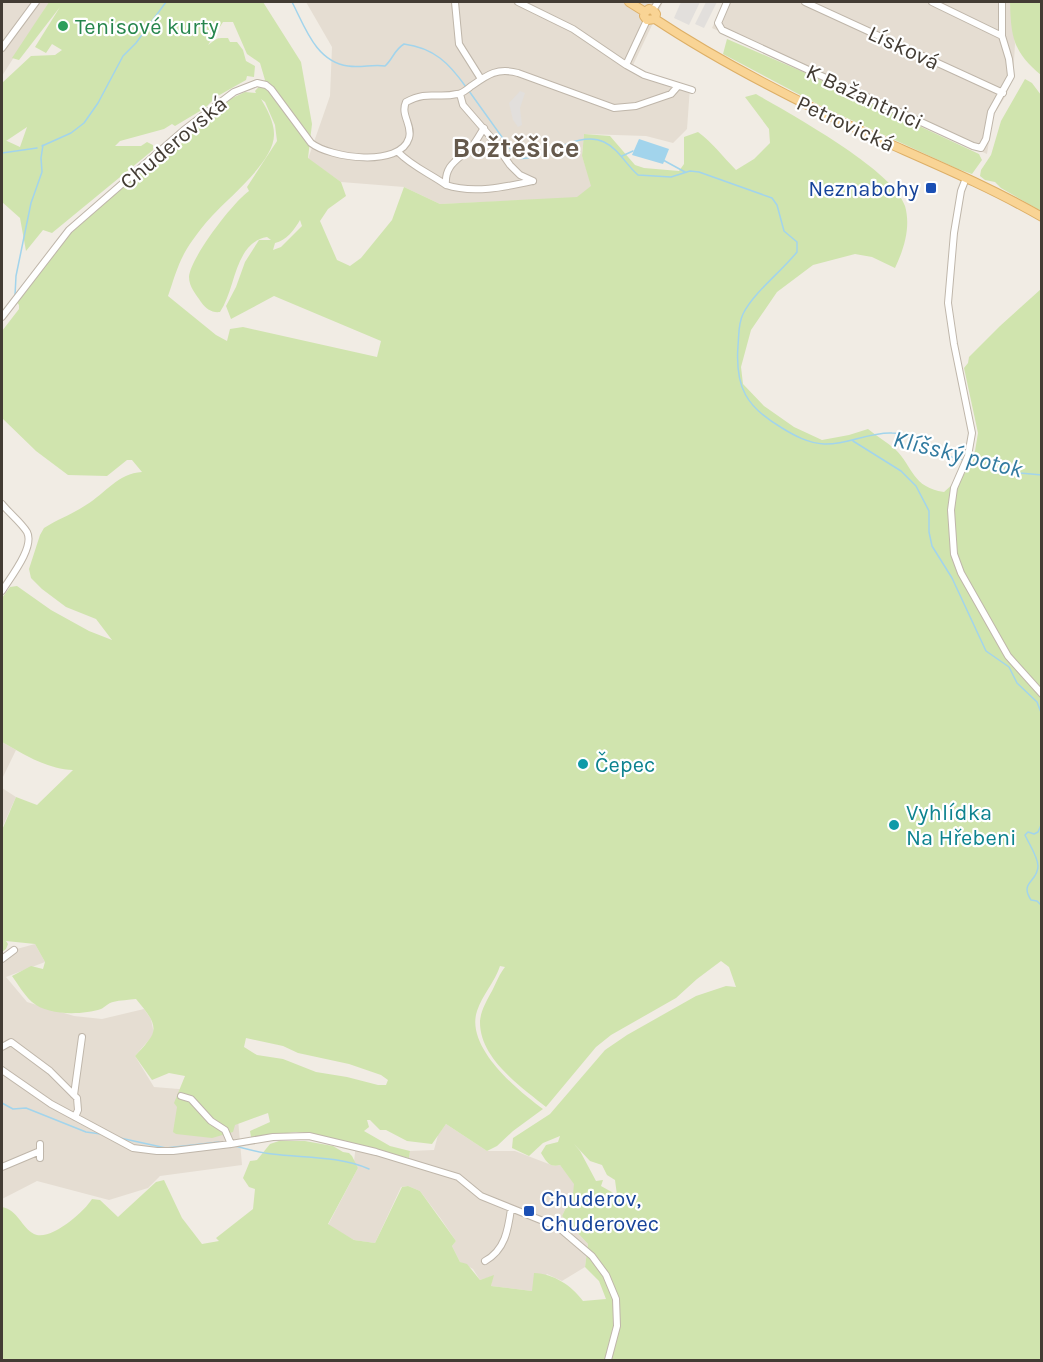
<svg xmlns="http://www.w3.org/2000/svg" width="1043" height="1362" font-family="Karla,sans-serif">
  <rect width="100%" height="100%" fill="#f1ece4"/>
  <path fill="#e5ddd2" d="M2,2H49L2,76Z
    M306,2H663L633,65L649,74L690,87L687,129L673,143L646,136L584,134L582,156L592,186L577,198L440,204L404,187L341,182L308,159L330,96L332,47Z
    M724,2H1010L1015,44L1013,78L1005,97L993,116L987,154L712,28Z
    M2,742L16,750L2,779Z
    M2,788L16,797L2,828Z
    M35,944L45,962L6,977L27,1002L74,1016L102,1019L144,1009L151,1019L154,1034L135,1056L154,1087L179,1089L238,1119L242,1165L160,1176L148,1188L109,1200L37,1181L2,1199V953Z
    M446,1124L487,1151H515L554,1166L560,1165L575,1184L573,1193L562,1216L588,1244L585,1267L562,1281L547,1274L532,1291L491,1286L493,1276L480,1280L473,1269L460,1262L452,1246L456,1241L441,1219L420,1191L408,1186L401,1187L375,1243L354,1240L328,1225L358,1168L354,1162L356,1143L409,1158L410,1151L434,1150L438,1135Z"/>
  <path fill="#d0e4ae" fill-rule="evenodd" d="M49,2H263L301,62L312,124L308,158L341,182L346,196L328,209L320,221L337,260L350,266L361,258L392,220L404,187L440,204L577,197L591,186L582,156L584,134L610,136L635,165L644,168L679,171L684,164V137L698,132C713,143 723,157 736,170L754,159L770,143L769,129L745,97L756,94C789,113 895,171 905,206C911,227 904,249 895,268L872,257L855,254L813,265L777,292L751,330L741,367L743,384L764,406L794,427L822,440L849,435L868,429C876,436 887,442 895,449C914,468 912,487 944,492L965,473L975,451L978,433L964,368L968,363L969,357L1000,326L1041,289V1360H2V1207C18,1210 21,1227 34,1234C50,1242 84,1212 92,1199L100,1200L118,1217L156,1182L164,1180L182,1218L202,1244L219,1241L216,1238L253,1209L255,1189L249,1187L243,1178L250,1161L257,1160L270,1144L279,1141H305L333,1146L343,1152L349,1153L352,1156L358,1168L328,1224L354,1240L375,1243L402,1187L408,1186L420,1191L456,1241L452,1246L460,1262L467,1264L480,1280L494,1275L491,1286L532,1291L534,1273C554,1274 571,1285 583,1301L606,1299L599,1281L585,1267L588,1244L562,1216L573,1193L574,1184L560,1165C549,1168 546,1161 541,1153L546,1145L558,1142L560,1136L543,1143L529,1156L512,1148L513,1138L550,1114L605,1050L627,1035L696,996L726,986L736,987L729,967L721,961L697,979L676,998L611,1035L596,1047L546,1107C520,1086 479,1058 480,1021C481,1010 487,1000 492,991C496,983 500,973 505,967L500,966C495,982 482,995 477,1011C465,1047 518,1091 543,1109L513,1131L497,1146L487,1151L446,1124L432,1144L407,1141L386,1130H380L370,1120H367L369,1127L364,1131L390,1146L410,1151L409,1158L315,1134L296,1132L251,1137L250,1131L270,1122L268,1113L235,1125L233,1132L212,1138L176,1134L173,1132L177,1107L174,1103L185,1076L169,1073L152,1080L135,1056C139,1051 144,1047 148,1041C162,1026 146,1012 136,999C129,1000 120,1000 113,1002C108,1003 105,1007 101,1009C82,1015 48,1016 32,1002C24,995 18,984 12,976L31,966L43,969L45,962L35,944L6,941L8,944L6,949L2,952V830L16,797L37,805L73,770C47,769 25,755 2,742V598L10,587L17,586L51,610L89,631L112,640L96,619L66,607L42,589L31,578L29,569L40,535L44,528C58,519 73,514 86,505C106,493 118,473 142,472L132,460H127L107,476L68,475L36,451L2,418V331L19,309V305L16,301L62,239L113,195L146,167L172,152L192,134L209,115L228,100L245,92L256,93L255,91L265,80L260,63L247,54L233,22H223L208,45C218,38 215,38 228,38L230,42H237L243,50L246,61L255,66L254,77L247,76L246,80L216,97L205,108L175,126L172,124L164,129L120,141L115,146H141L147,142L153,145V150L52,233L43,230L26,251L20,218L2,202V83L31,56L55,55L62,50L52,44L46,53L35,47L60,7L19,60L12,58ZM261,99L265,102L275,125L277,141L247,187L249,191C234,201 190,258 189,277C189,287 196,294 201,302C206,309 212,313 220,312C236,289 234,243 267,237L271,240H259L245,262L236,287L226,306L231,319L274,296L381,341L377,357L243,327L230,329L227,341L216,335L168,296C175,276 179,259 192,241C198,233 204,224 212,216C229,197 275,161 274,134C274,122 267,109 261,99ZM27,127L20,147L7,141H6ZM300,220L302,226L281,247L273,250L275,243C286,241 295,229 300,220ZM246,1038L283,1046L298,1053L349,1064L381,1075L388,1080L386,1085H378L347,1077L316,1072L283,1059L257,1055L244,1047ZM574,1144L590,1161L602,1165L607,1175L615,1180L617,1195L601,1186L603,1180L596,1181L580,1151Z
    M1010,2H1041V75C1013,52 1011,37 1010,2Z
    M727,39L808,74L979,154L982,160L972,174L958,169L823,107L723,54Z
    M1025,79L1032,83L1041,95V211L1001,188L995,182L985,180L980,176L981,170L991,155L1001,121Z"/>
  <path fill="#e2dfdc" d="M681,2H700L689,25L674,18Z
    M706,2H717L704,28L695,24Z
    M520,91L525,93L520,108L522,125L518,127L513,120L509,103Z"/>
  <path fill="#a2d4ec" d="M639,139L669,149L663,164L632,155Z"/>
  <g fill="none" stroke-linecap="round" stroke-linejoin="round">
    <path stroke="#a2d4ec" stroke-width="1.5" d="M292,2C305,27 316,62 348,66C361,68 373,64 385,66C393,59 394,50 404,44C434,48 449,63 466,87
      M469,91L517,158C540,163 577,129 604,142C619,149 626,165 638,175L671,177L690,171L699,172L772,198L777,205L784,231L797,242V252C781,272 754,292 743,314C738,324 739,335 738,346C735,387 746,407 782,428C795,436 808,443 824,444C848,445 868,432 892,433C908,433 923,447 938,453C946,456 955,458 964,460
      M42,146L71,133L84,123L98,103L123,56L136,43L166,2
      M2,153L37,148
      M622,156L633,151
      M663,160L685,172
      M15,295L16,276L31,203L42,172L41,158L43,145
      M853,441L901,471L916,486L929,511V532L932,546L952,578L986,651L1009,667L1017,683L1037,702L1042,715
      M969,462L1020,473L1042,475
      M1042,823L1038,832L1034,834L1028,832L1025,835C1029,844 1038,857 1038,866C1038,882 1019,882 1031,900L1037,901L1042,906
      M2,1103L13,1109L26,1108L86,1132L101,1134
      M120,1138L166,1148L219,1142
      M235,1146C247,1149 260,1153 272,1154C305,1158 339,1156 369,1169"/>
    <defs>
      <path id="minor" d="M455,2L459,44L481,79
        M518,2L573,29L626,65L644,75L692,90
        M727,2L718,23L722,30L973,146L981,148L986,139L991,112L1011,76L1009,59L1002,36L932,2
        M805,2L1003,93
        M653,10L658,2
        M1002,36V2
        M2,48L36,2
        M626,65L647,20
        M460,94L463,105L489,135L510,165L520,175L533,181
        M484,128C480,134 477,140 473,145C461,159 444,163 446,185C473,194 505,187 533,181
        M398,152C413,167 429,173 446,185
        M966,178L961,191L954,233L948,303L954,344L972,433L968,456L954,488L951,510L954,554L961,573L1008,656L1042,694
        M2,317L69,230L184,130L234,92L257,83L266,85L271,89L311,143C330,158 400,168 409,138C413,125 400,115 406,102C428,90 437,99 457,94C462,94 466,90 470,87C487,75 497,67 518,73L614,108L636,106L671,94L678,86
        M2,504C9,513 21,522 27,532C35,547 10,578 2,591
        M2,959L14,950
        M2,1047L11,1042L50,1071L77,1098L78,1110L75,1117
        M2,1070L51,1104L133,1148L157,1151H173L231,1144L273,1137L309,1136L376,1152L458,1177L481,1196L558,1227L592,1256L606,1275L616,1299L617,1326L608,1360
        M74,1095L82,1037
        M181,1096L191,1099L211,1121L225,1130L231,1144
        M40,1158V1144
        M2,1167L40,1151
        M485,1261C505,1250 508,1230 511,1209"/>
      <path id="major" d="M629,2L645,12
        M645,12L649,9L653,10L656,14L655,19
        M645,12L644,16L647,20L655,19
        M655,19C726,66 802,104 881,140C935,164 990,187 1042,217"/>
    </defs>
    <use href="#minor" stroke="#bfb6aa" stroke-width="8"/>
    <use href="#major" stroke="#ddaf66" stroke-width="10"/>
    <use href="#minor" stroke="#fff" stroke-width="6"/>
    <use href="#major" stroke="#f9d495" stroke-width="8"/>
  </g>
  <circle fill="#2e9e5b" stroke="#fff" stroke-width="2" cx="63" cy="26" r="6"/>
  <g fill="#1a4fb4" stroke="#fff" stroke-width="2">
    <rect x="925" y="182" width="12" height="12" rx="3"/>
    <rect x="523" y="1205" width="12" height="12" rx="3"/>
  </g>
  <g fill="#0f9aa8" stroke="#fff" stroke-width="2">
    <circle cx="583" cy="764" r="6"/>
    <circle cx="894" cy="825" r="6"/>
  </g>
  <g text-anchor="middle" stroke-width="4.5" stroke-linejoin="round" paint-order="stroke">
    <g font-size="22" fill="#27864d" stroke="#fff" text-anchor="start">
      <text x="75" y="34">Tenisové kurty</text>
    </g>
    <g font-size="22" fill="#433c34" stroke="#fff">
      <text transform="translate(904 47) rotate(25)" y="8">Lísková</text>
      <text transform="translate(865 96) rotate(25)" y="8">K Bažantnici</text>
      <text transform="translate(846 123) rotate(25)" y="8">Petrovická</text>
      <text transform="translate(173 142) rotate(-40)" y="8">Chuderovská</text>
    </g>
    <g font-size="22" fill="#164399" stroke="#fff" text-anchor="end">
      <text x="919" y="196">Neznabohy</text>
      <text x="541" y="1206" text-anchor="start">Chuderov,<tspan x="541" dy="25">Chuderovec</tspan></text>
    </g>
    <g font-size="22" fill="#0d838f" stroke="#fff" text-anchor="start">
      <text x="595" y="772">Čepec</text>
      <text x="906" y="820">Vyhlídka<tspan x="906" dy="25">Na Hřebeni</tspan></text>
    </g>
    <g font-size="24" font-style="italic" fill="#327ba0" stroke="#fff">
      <text transform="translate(958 454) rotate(14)" y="8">Klíšský potok</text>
    </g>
    <g font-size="28" font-weight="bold" fill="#65594c" stroke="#fff">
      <text x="516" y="157">Božtěšice</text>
    </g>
  </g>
  <rect width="1043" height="1362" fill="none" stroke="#433c34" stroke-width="6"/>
</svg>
